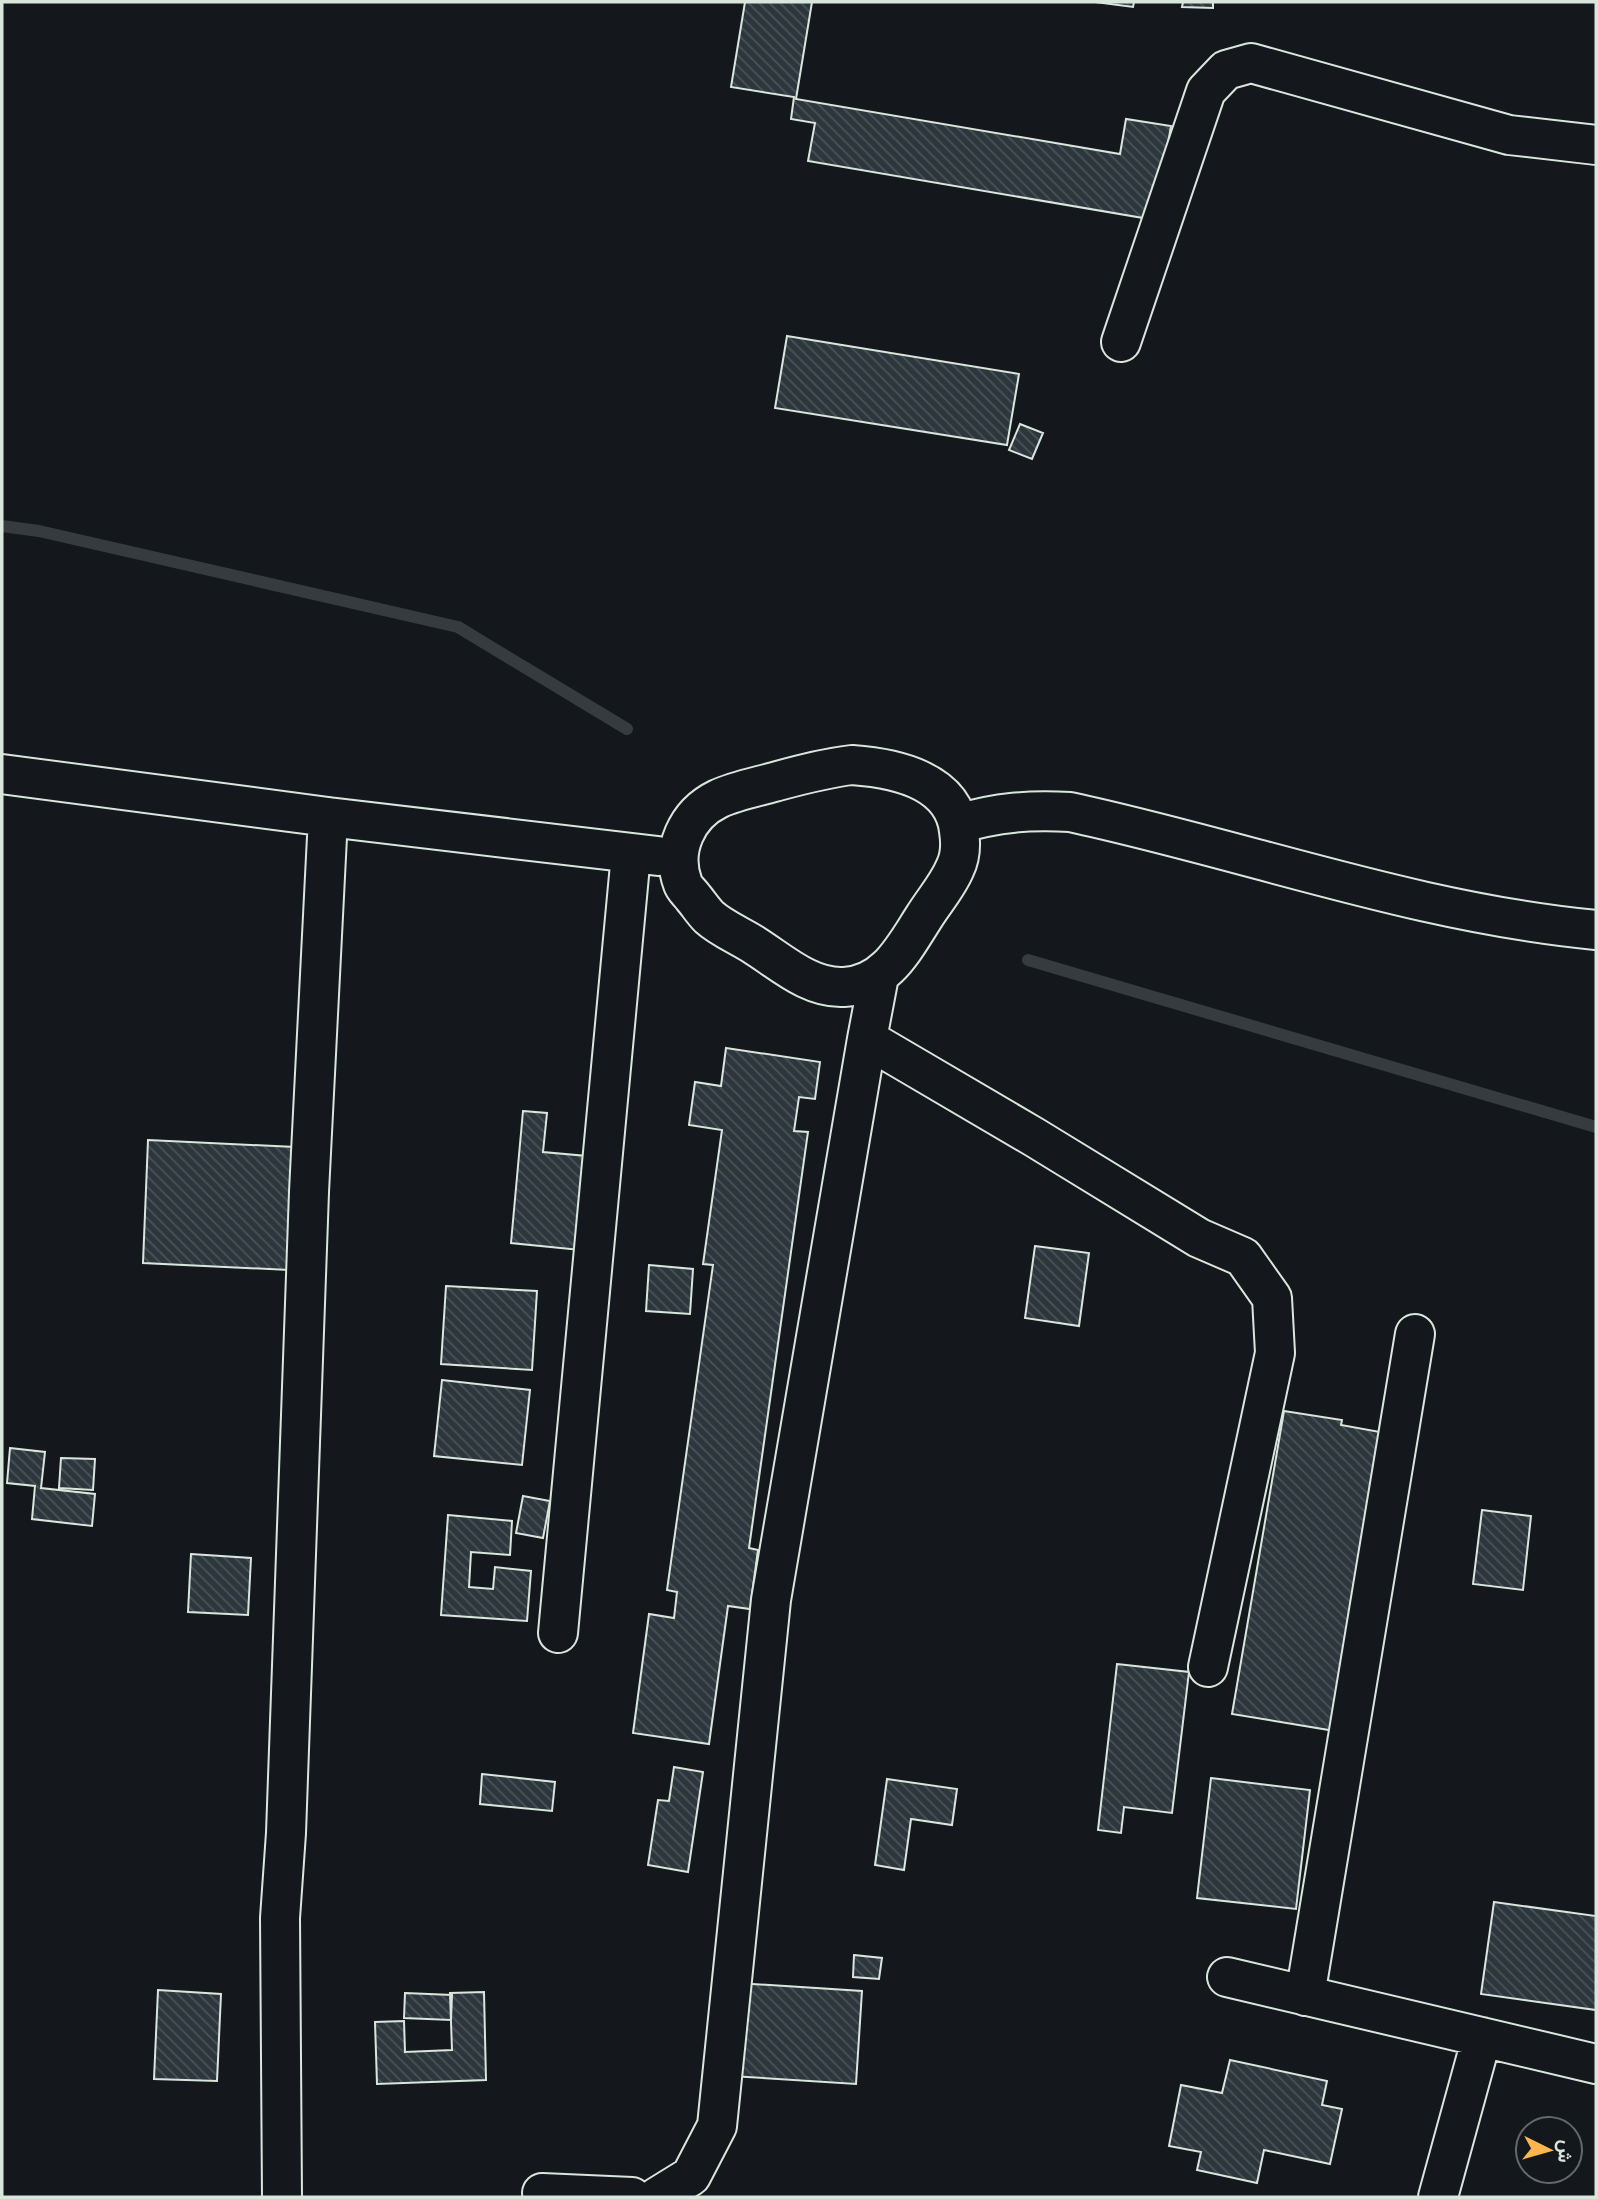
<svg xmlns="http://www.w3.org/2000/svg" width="1598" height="2199" font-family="'DM Sans',Vazirmatn,sans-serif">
  <defs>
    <pattern id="building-back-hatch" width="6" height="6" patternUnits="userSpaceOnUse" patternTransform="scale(1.75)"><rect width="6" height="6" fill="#2c363c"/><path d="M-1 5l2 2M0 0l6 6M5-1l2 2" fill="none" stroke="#4a5358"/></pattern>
  </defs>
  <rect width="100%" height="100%" fill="#14181c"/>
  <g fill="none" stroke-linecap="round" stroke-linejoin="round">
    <path stroke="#363b3e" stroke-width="12" d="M2,526L39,531L458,627L627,729
      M1028,960L1596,1127"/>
  </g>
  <path fill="url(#building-back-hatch)" stroke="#d8e6dc" stroke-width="2" d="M745,2H812L796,99L1120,154L1126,119L1171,126L1155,220L808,161L815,123L791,119L794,97L731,87Z
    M1095,2H1134L1133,7Z
    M1183,2H1213V8L1182,7Z
    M787,336L1019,374L1007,445L775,408Z
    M1020,424L1043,433L1032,459L1009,450Z
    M726,1048L820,1062L815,1099L799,1097L794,1131L808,1132L749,1548L758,1550L750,1609L728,1606L709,1744L633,1733L649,1614L674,1618L677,1592L667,1590L713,1265L703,1264L722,1130L689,1125L695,1082L721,1086Z
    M523,1111L547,1113L543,1152L598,1157L590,1251L511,1243Z
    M148,1140L295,1147L289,1270L143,1263Z
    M1035,1246L1089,1253L1079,1326L1025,1318Z
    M649,1265L693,1269L690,1314L646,1311Z
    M446,1286L537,1291L532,1370L441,1364Z
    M442,1380L530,1390L522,1465L434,1456Z
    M1284,1411L1342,1420L1341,1425L1391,1434L1341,1732L1232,1714Z
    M10,1448L45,1452L41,1488L95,1494L92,1526L32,1519L35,1486L7,1483Z
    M61,1458L95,1459L93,1490L59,1488Z
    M523,1496L550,1501L543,1538L516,1533Z
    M1482,1510L1531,1516L1523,1590L1473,1584Z
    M448,1515L512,1521L510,1555L471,1552L469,1587L493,1589L495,1567L531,1571L527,1621L441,1615Z
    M191,1554L251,1558L248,1615L188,1612Z
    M1117,1664L1189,1672L1172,1813L1124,1807L1121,1833L1098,1830Z
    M674,1767L703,1772L688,1872L648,1865L658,1800L669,1801Z
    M482,1774L555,1782L552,1811L480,1804Z
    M1211,1778L1310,1790L1296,1909L1197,1898Z
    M887,1779L957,1789L952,1825L911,1819L904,1870L875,1865Z
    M1494,1902L1596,1916V2010L1481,1994Z
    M854,1955L882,1958L879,1979L853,1977Z
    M737,1983L862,1991L856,2084L731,2076Z
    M158,1990L221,1994L217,2081L154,2079Z
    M484,1992L486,2080L377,2084L375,2022L404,2021L405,2052L452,2050L450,1993Z
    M405,1993L452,1995L451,2020L404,2018Z
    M1230,2060L1327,2081L1322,2105L1342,2109L1330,2164L1264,2150L1257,2183L1197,2170L1201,2152L1169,2146L1181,2085L1222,2093Z"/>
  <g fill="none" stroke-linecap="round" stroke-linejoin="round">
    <defs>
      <path id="minor" d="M1121,342L1206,91L1226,70L1251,63L1509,135L1596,145
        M852,765C894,768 954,780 959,831C961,844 961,856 955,868C948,885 934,901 924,917C904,948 886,985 844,987C810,989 781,962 754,945C740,936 721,928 709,917C703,911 698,903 692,896C689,892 684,888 683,884C670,850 687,814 718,799C735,791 756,787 774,782C800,775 825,768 852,765Z
        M2,774L328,817L658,856
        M958,824C998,812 1029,810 1070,812C1246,850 1416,913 1596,930
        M867,1039L1034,1137L1199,1238L1243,1257L1272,1298L1275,1353L1208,1667
        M558,1633L631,854
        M1227,1977L1596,2064
        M1305,1996L1415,1334
        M542,2193L632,2197
        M282,2197L280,1918L286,1833L309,1192L328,817
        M657,2197L691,2176L717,2126L771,1600L867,1039L879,976
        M1438,2197L1482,2037"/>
    </defs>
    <use href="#minor" stroke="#d8e6dc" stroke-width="42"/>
    <use href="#minor" stroke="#14181c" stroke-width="38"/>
  </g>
  <rect width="1598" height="2199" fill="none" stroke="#d8e6dc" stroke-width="7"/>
  <g transform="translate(1549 2150) rotate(95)"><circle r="33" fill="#14181c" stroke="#626a69" stroke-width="2"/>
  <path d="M0-5L12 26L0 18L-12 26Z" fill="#ffb74d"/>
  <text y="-10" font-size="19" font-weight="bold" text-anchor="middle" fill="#d8e6dc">ش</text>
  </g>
</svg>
